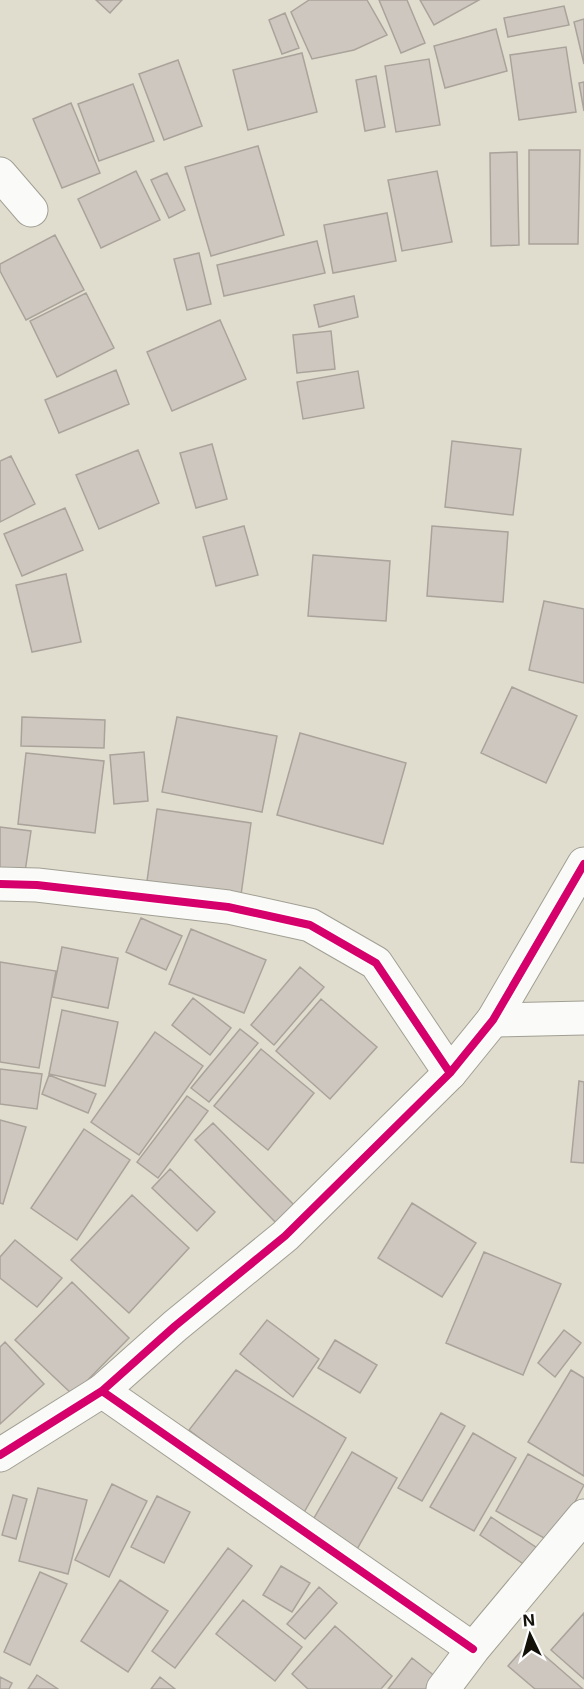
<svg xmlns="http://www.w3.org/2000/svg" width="584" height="1689" font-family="Inter,sans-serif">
  <rect width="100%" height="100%" fill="#e0ddce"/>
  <path fill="#cec7bf" stroke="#aaa39b" stroke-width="1.5" d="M96,0H122L110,13Z
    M309,0H367L387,35L354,50L312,59L291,12Z
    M379,0H407L425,43L401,53Z
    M420,0H479L434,25Z
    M564,6L569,25L508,37L504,18Z
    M285,13L299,48L282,54L269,20Z
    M584,19V64L574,22Z
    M496,29L507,71L445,88L434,46Z
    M566,47L576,112L519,120L510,55Z
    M302,53L317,112L248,130L233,70Z
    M429,59L440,125L396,132L385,66Z
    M178,60L202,126L164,140L139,74Z
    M376,76L385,127L365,131L356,80Z
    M584,82V111L579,83Z
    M133,84L154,141L99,161L78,104Z
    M71,103L100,173L62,188L33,119Z
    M258,146L284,235L211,256L185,167Z
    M529,150H580L578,244H529Z
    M517,152L519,245L491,246L490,153Z
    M136,171L160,220L101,248L78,199Z
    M437,171L452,242L402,251L388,180Z
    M167,173L185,210L169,218L151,180Z
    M387,213L396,261L333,273L324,225Z
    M55,235L84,290L26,320L0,271V264Z
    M317,241L325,273L224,296L217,265Z
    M199,253L211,304L187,310L174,259Z
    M86,293L114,348L57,377L30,321Z
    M354,296L358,317L319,327L314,305Z
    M220,320L246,379L172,411L147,352Z
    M331,331L335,369L297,373L293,335Z
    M116,370L129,404L59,433L45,400Z
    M358,371L364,408L303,419L297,382Z
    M452,441L521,449L513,515L445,507Z
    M212,444L227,499L196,508L180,453Z
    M138,450L159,503L99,529L76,475Z
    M11,456L35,504L0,522V461Z
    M65,508L83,550L22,576L4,534Z
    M244,526L258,575L216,586L203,537Z
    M432,526L508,532L503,602L427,596Z
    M313,555L390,561L386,621L308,616Z
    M66,574L81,642L32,652L16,585Z
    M544,601L584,609V683L529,670Z
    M512,687L577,716L546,783L481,753Z
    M22,717L105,720L104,748L21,746Z
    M177,717L277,736L262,812L162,792Z
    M300,733L406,763L383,844L277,815Z
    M144,752L148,801L114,804L110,755Z
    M26,753L104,761L95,833L18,824Z
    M157,809L251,823L241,895L147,881Z
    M0,827L31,831L25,872L0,869Z
    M141,918L182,936L166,970L126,952Z
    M191,929L266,960L244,1013L169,984Z
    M62,947L118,958L108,1008L52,997Z
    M0,962L56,971L39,1068L0,1062Z
    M300,967L324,987L274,1045L251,1025Z
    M193,998L231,1028L210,1055L172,1025Z
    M321,999L377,1047L330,1099L276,1051Z
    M62,1010L118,1022L105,1086L49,1074Z
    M240,1029L258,1043L209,1102L191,1088Z
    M155,1032L203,1066L139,1155L91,1122Z
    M261,1049L314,1093L268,1150L214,1106Z
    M0,1069L42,1074L37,1109L0,1104Z
    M49,1075L96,1094L88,1113L42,1094Z
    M579,1081L584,1082V1163L571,1162Z
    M187,1096L208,1111L158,1178L137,1162Z
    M0,1120L26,1127L3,1204L0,1203Z
    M213,1123L299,1210L281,1228L195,1140Z
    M84,1129L130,1160L77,1240L31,1208Z
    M170,1169L215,1212L197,1231L152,1188Z
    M132,1195L189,1248L129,1313L71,1260Z
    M412,1203L476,1243L442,1297L378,1258Z
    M15,1240L62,1278L37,1307L0,1278V1257Z
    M484,1252L561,1284L523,1375L446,1343Z
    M72,1282L129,1338L73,1395L15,1340Z
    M267,1320L319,1359L293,1397L240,1354Z
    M564,1330L581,1343L555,1377L538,1363Z
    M335,1340L377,1365L360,1393L318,1368Z
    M5,1342L44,1384L0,1424V1347Z
    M236,1370L346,1438L302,1516L189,1430Z
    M571,1370L584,1378V1476L528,1442Z
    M441,1413L465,1426L422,1501L398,1488Z
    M473,1433L516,1458L474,1531L430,1507Z
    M352,1452L397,1478L356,1551L310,1525Z
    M528,1454L584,1485L553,1543L496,1511Z
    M112,1484L147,1501L109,1577L75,1560Z
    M38,1488L87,1500L68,1574L19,1561Z
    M13,1495L27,1499L16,1539L2,1535Z
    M157,1496L190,1512L164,1563L131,1547Z
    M491,1517L543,1552L531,1569L480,1535Z
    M228,1548L252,1566L175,1668L152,1651Z
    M281,1566L310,1583L292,1612L263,1595Z
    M40,1572L67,1584L30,1665L4,1652Z
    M120,1580L168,1611L128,1672L81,1641Z
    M319,1587L337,1603L305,1639L287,1624Z
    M243,1600L302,1647L275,1681L216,1634Z
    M584,1613V1679L551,1650Z
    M335,1626L392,1676L381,1689H308L292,1674Z
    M529,1642L583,1689H535L508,1666Z
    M412,1658L436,1677L426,1689H388Z
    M37,1675L58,1689H28Z
    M0,1677L12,1683L9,1689H0Z
    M160,1677L175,1689H151Z"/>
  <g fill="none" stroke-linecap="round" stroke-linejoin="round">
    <defs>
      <path id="minor" d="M0,174L31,210
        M0,884L37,885L228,907L310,925L376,963L450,1073
        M493,1020L584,1018
        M102,1391L473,1649
        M443,1689L473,1649L584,1516"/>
      <path id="tertiary" d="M0,1455L102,1391L175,1326L285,1236L450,1073L493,1020L584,864"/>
    </defs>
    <use href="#minor" stroke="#a19f93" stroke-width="35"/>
    <use href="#tertiary" stroke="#a19f93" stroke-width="35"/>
    <use href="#minor" stroke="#fafaf8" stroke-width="33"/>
    <use href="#tertiary" stroke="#fafaf8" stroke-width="33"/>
    <defs>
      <path id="cycleway" d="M0,884L37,885L228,907L310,925L376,963L450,1073
        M102,1391L473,1649
        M0,1455L102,1391L175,1326L285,1236L450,1073L493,1020L584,864"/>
    </defs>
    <use href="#cycleway" stroke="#fff" stroke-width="11"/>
    <use href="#cycleway" stroke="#d6006c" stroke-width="8"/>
  </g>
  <g transform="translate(530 1635) rotate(355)" stroke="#ffffff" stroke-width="4.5" paint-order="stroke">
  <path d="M0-4.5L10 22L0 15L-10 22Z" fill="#131108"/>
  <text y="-9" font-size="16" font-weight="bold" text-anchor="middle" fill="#131108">N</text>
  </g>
</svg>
